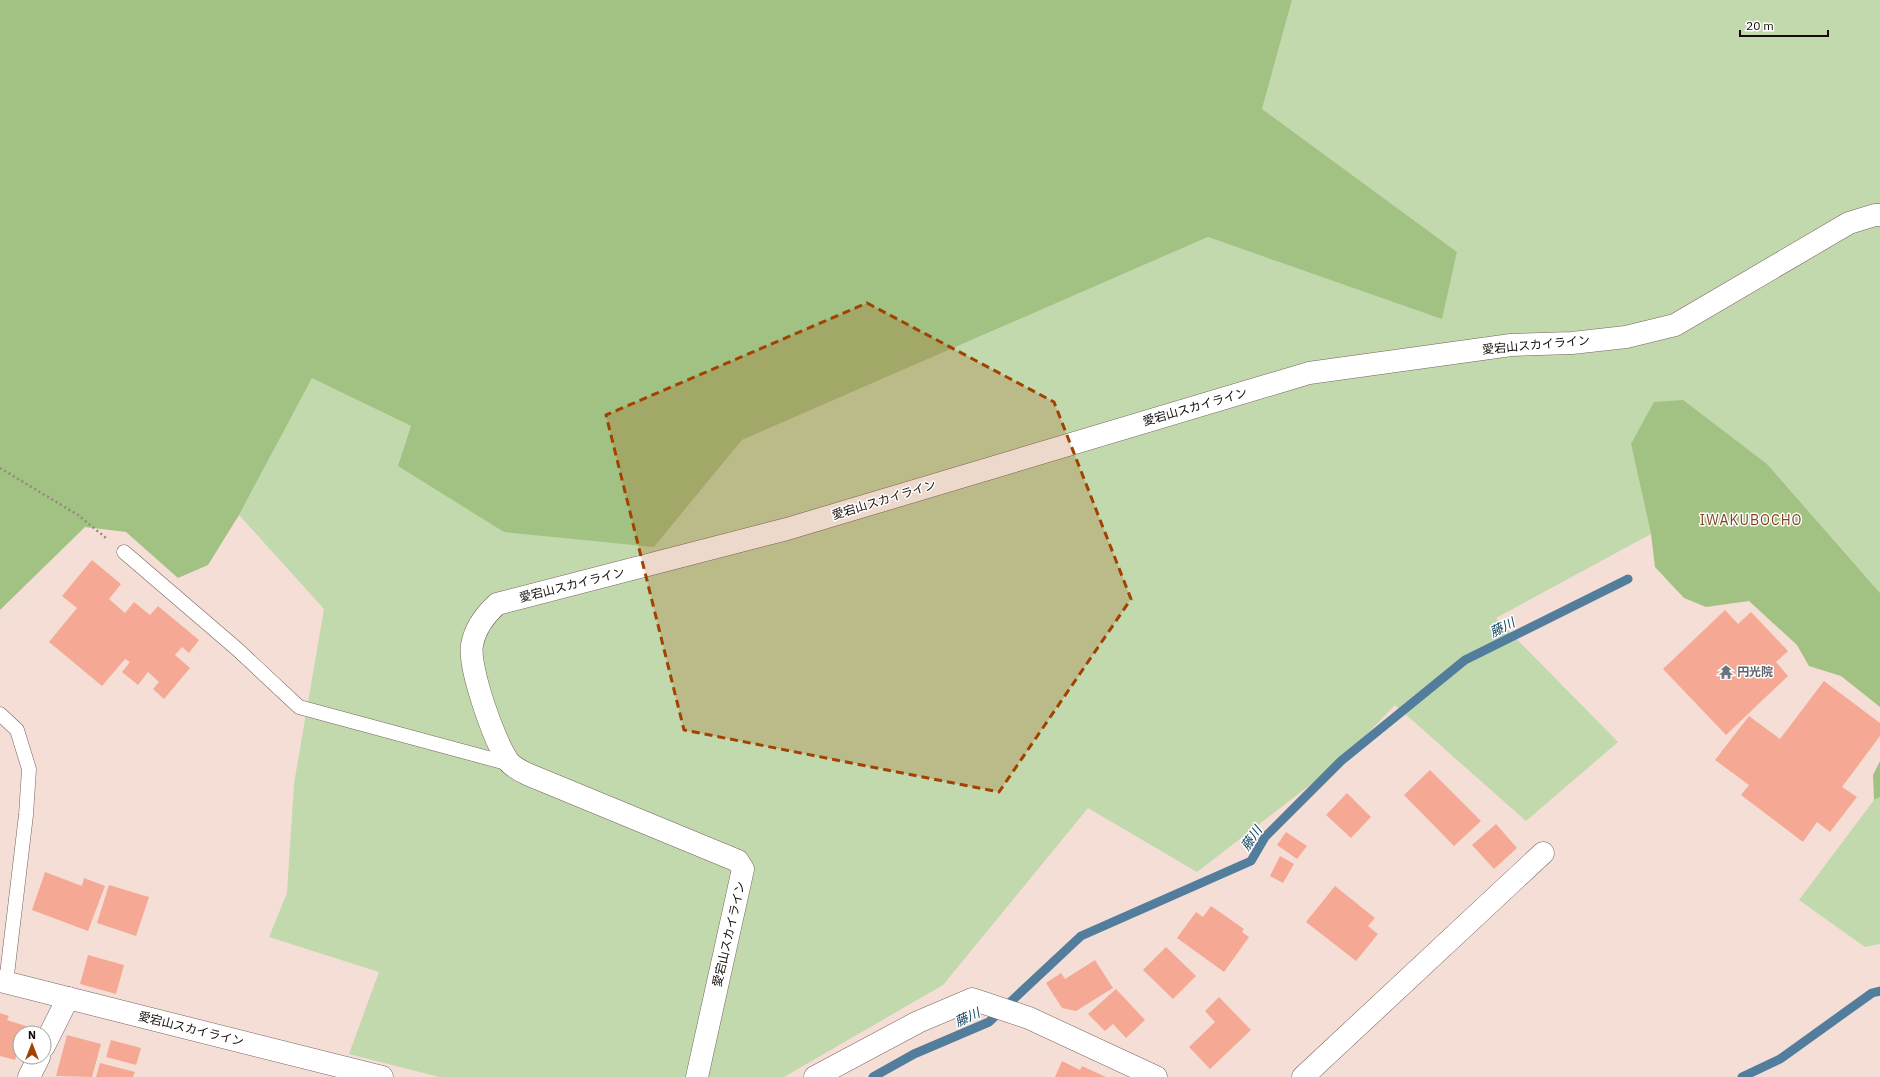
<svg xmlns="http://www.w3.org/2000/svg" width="1880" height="1077" font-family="'IBM Plex Sans','Noto Sans JP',sans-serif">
  <rect width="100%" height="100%" fill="#f5ded6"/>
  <path fill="#c1d9ac" d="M1292,0H1880V593L1767,464L1683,401L1631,444L1651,534L1496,618L1618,742L1526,821L1395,705L1341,761L1197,872L1088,808L943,985L784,1077H439L349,1054L379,972L269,937L287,893L294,784L324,609L239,515L312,377L654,547L742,440L1208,237L1442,318L1457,252L1262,109Z
    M1880,797V944L1865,947L1799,900L1874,800Z"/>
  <path fill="#a1c282" d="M0,0H1292L1262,109L1457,252L1442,319L1208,237L742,440L654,547L504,532L398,466L411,426L312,378L239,515L208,565L178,578L126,532L85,527L0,610Z
    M1683,400L1767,464L1880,593V707L1841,676L1809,666L1797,645L1749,601L1706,607L1684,598L1655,567L1651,534L1631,444L1654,402Z
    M1880,761V797L1874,800L1873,775Z"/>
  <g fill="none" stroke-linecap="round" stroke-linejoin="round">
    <path stroke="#537d9d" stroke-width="9" d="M873,1077L914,1054L989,1022L1081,936L1251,861L1265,837L1341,761L1465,660L1628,579
      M1742,1077L1780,1059L1872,993L1880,991"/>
  </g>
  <path fill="#f5a995" d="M92,560L121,584L109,599L125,613L134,602L150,615L158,606L199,640L189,653L182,647L175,655L190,668L164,699L153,689L159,682L148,672L138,685L122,672L130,662L125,659L102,686L49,642L77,608L62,596Z
    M1725,610L1738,624L1751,612L1788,651L1776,662L1788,676L1726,735L1663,669Z
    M1824,681L1880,723V736L1842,787L1857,797L1830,832L1817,822L1803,842L1741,795L1749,785L1715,760L1749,716L1780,739Z
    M1430,770L1481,821L1454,846L1404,795Z
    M1347,793L1371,817L1351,838L1326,815Z
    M1496,824L1517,848L1494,869L1472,845Z
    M1286,832L1307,846L1297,859L1277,845Z
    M1280,856L1294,864L1283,883L1270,876Z
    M45,872L82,886L84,878L105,886L88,931L32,910Z
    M109,885L149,897L136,936L97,923Z
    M1335,886L1375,918L1368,926L1378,934L1356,961L1306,922Z
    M1211,906L1244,929L1242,932L1249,937L1224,972L1177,938L1196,912L1203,917Z
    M1166,947L1196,976L1173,999L1143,970Z
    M88,955L124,965L116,994L80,984Z
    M1095,960L1113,988L1076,1011L1062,1008L1046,983L1061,973L1065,979Z
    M1116,989L1145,1020L1126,1038L1113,1024L1105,1031L1088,1014Z
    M1219,997L1251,1030L1210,1069L1189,1047L1215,1022L1205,1011Z
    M0,1013L9,1016L7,1020L26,1026L24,1033H20V1044L15,1060L0,1056Z
    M67,1035L101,1044L92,1077L56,1076Z
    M111,1040L141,1048L136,1065L106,1057Z
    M1062,1061L1080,1070L1082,1066L1106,1077H1055Z
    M100,1063L135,1072L133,1077H96Z"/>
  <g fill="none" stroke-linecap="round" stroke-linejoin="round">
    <defs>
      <path id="service" d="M124,552L237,649L299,707L510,764
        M0,714L17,730L29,769L26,815L6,983"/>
      <path id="minor" d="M44,1046L68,998
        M29,1077L39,1057
        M815,1077L918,1022L972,999L1029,1018L1156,1077
        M1303,1077L1543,853"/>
      <path id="secondary" d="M0,981L382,1077
        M697,1077L743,869L738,861L527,774C521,771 513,767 509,762C495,744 468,667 472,645C475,628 485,615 497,604L787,529L1309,373L1511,345L1572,343L1626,337L1675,325L1849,223L1875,215H1880"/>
    </defs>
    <use href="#service" stroke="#77635c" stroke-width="15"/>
    <use href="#minor" stroke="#77635c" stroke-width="23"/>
    <use href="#secondary" stroke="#77635c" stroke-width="23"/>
    <path stroke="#978681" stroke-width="2.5" stroke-dasharray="2 3" stroke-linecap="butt" d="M0,468L78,515L106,538"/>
    <use href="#service" stroke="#fff" stroke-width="14"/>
    <use href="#minor" stroke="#fff" stroke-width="22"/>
    <use href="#secondary" stroke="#fff" stroke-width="22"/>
  </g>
  <path fill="#a34100" fill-opacity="0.2" stroke="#a34100" stroke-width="3" stroke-dasharray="8 5" stroke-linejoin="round" d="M867,303L1054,402L1131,599L999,792L684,730L606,415Z"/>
  <defs>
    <symbol id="temple-bare" viewBox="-9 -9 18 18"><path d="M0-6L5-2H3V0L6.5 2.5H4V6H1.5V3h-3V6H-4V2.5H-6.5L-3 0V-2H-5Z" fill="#6b7280" stroke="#fff" stroke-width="2.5" paint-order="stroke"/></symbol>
  </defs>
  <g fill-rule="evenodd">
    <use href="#temple-bare" x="1716" y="662" width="20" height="20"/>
  </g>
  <g text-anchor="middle" stroke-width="3" stroke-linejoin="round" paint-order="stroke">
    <g font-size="12" fill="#130c09" stroke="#fff">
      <text transform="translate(1536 345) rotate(-5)" y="4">愛宕山スカイライン</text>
      <text transform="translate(1195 407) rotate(-16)" y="4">愛宕山スカイライン</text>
      <text transform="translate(884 500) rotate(-17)" y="4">愛宕山スカイライン</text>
      <text transform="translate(572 585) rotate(-14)" y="4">愛宕山スカイライン</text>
      <text transform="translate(729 934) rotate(-77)" y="4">愛宕山スカイライン</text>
      <text transform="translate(191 1029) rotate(14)" y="4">愛宕山スカイライン</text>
    </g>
    <g font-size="12" font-weight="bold" fill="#5b616d" stroke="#fff" text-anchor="start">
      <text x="1737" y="676">円光院</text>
    </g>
    <g font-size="13" font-style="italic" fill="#114261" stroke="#fff">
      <text transform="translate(1502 627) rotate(-27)" y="5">藤川</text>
      <text transform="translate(1251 838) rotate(-55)" y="5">藤川</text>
      <text transform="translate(967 1017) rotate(-24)" y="5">藤川</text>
    </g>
    <g font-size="14" letter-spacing="1" fill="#814121" stroke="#fff">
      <text x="1751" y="525">IWAKUBOCHO</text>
    </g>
  </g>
  <g transform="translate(32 1045)"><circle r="19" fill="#ffffff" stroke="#a19e9d"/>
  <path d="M0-3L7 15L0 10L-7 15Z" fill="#a34100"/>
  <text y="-6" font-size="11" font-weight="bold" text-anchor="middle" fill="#130c09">N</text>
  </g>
  <path d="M1740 30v6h88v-6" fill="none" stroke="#130c09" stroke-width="2"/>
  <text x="1746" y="30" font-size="12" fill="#130c09" stroke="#ffffff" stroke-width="3" paint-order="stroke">20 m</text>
</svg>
